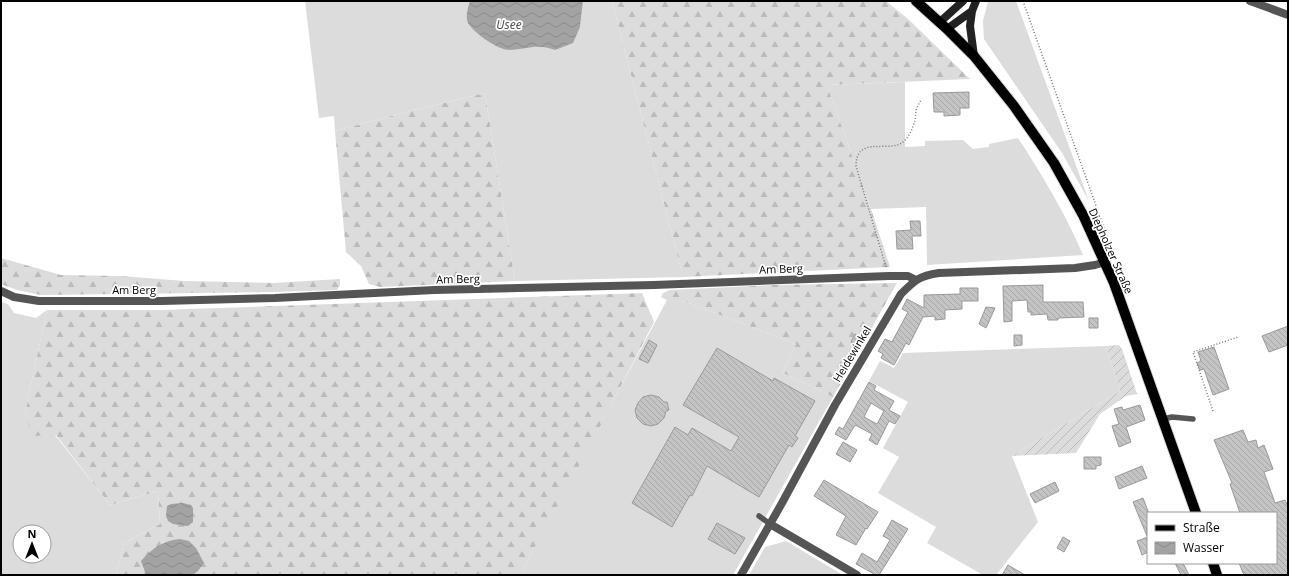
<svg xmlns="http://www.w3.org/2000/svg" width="1289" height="576" font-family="'Open Sans',sans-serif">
  <defs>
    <pattern id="forest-firs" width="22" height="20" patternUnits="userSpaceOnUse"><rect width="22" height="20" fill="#dcdcdc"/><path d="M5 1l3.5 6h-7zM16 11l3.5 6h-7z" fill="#bbb"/></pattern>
    <pattern id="garden-furrows" width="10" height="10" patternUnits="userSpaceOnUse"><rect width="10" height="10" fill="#dcdcdc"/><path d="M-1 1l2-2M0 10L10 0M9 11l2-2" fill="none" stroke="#bbb"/></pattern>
    <pattern id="water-waves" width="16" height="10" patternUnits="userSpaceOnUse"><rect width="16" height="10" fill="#a3a3a3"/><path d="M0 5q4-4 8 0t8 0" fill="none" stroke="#8b8b8b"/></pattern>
    <pattern id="building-back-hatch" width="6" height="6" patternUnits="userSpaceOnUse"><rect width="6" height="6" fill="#c4c4c4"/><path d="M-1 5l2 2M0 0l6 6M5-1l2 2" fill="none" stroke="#a7a7a7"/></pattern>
  </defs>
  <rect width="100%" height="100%" fill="#fff"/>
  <path fill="#dcdcdc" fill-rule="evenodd" d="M305,1H470L467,13L508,50C525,47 539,44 555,50L580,27L583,1H612L683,277L515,281L485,93L414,110L335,131L334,116L319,118Z
    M988,1H1016L1089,201L1062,153L984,39L983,21Z
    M905,82V147L925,146V141L963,140L973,149L989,147V144L1018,138C1043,176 1065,213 1083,255L927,265L926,207L871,209L827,85Z
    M667,300H681L796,344L783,373L833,397L733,575H520Z
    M1,302L8,304L14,313L36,318L47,310L28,398L25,417L55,435L110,505L158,491L160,524L124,543L116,575H1ZM20,532H44V556H20Z
    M1106,346L1120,391L1012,456L1038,522L996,575H983L927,543L936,527L878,493L899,457L883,448L908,402L869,381L880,361L894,368L903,353Z
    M786,541L843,575H749L765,547Z"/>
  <path fill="url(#forest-firs)" d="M612,1H886L908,19L970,79L827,85L871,209L890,267L683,277Z
    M485,93L515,281L380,287L369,284L361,266L346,252L335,131L414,110Z
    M1,258L61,275L120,276L185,281L274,283L340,279V285L337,290L273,292L41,295L17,290L1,284Z
    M897,283L833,397L783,373L796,344L681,300H667L661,297L663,293L670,290L774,285Z
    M642,293L654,322L596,434L520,575H192L197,572L164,542L144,558L142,565L144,569V575H116L124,543L160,524L158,491L110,505L56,435L34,436L25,417L28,398L47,310H161Z"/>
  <path fill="url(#garden-furrows)" d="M1119,345L1122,349L1137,394L1126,396L1100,414L1076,453L1012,456L1120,391L1106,346Z"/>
  <path fill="url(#water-waves)" d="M470,1H583L580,27L573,43L555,50C536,43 528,49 509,50C498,50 474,33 468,23C465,16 468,7 470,1Z
    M183,503L191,505L193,508V522L188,526L173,524L168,521L166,516L167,506L171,504Z
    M180,539L189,541L196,548L204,563L197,572L192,575H144C146,570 142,566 141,561C151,549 164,540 180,539Z"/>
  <path fill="url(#building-back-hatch)" stroke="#999" fill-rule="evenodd" d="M969,92V108H960V115L944,116V112H934L933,93Z
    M910,221H920L921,236H912L913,249H897L896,231L911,230Z
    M1043,285V302H1083L1084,317L1058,318V320H1048L1047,314L1031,315V312H1028L1027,300L1012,301V321L1004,322L1003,286Z
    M960,288H978V301H962V309L945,310V319L935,320V316L923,317L909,345L906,343L894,365L881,358L883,354L878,351L885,339L892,342L908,312L902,309L907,299L924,308V295L960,294Z
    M986,307L995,308L986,328L979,324Z
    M1089,318H1098V328H1089Z
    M1288,326V345L1269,352L1262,336Z
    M855,334L865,340L860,347L851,342Z
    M1014,335H1022V345L1014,346Z
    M649,340L657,345L648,363L639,359Z
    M1214,347L1229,389L1213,395L1204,369L1200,370L1197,363L1201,361L1198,352Z
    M717,348L773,381L774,378L815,401L795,436L798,438L792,447L789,445L759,497L707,466L692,496L690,495L672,527L632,503L675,427L688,435L692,428L731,451L739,437L683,405Z
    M869,382L876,386L874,390L894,401L889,410L900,416L895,424L889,421L877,445L869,440L872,434L855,425L846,440L835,434L839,427L843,429ZM871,403L884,411L877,424L864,417Z
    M651,395L659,397L664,402H667L669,410L666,411L664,418L658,424L651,426L643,424L637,418L635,410L638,403L643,397Z
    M1140,405L1145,420L1126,427L1131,442L1119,447L1112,426L1119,424L1114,409L1122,407L1123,410Z
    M1243,430L1248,442L1256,440L1258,448L1264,445L1273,469L1264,472L1275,503L1285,500L1288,507V575H1244L1239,563H1276V513H1240L1230,484L1232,483L1214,440Z
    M843,442L857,450L850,462L836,454Z
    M1084,457H1101V465L1096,466V469H1084Z
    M1142,466L1147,478L1119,489L1115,477Z
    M824,480L878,512L867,529L866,528L856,545L836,535L846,516L814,496Z
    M1055,482L1059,491L1035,503L1030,494Z
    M1143,498L1148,511L1147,536L1133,502Z
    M892,520L908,529L879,575H876L856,564L862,553L877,562L890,540L883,536Z
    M717,523L745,538L735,554L708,539Z
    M1063,537L1070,541L1064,552L1057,548Z
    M1148,537V552L1142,555L1137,541Z
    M1175,563H1183L1189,575H1181Z
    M1008,565L1025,575H1002Z"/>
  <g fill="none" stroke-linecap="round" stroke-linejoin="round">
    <defs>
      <path id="primary" d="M916,1L947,29L974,56L1014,106L1054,163L1083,215L1114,283L1196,513
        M1213,563L1217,575"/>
    </defs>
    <use href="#primary" stroke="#dbdbdb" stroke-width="12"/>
    <path stroke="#777" stroke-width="1.5" stroke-dasharray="1 2" stroke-linecap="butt" d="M1023,1L1115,259
      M886,267L856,166C856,137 884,151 900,144C908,140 913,128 915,120C916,116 915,112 917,108C918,105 920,102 921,100
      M1213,411L1193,352L1238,337"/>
    <path stroke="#555" stroke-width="5.5" d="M1163,419L1172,417L1193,419
      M759,516L770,524"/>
    <path stroke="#555" stroke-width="8" d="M1250,1L1288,15
      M1,291L14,297L39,301H162L275,298L434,290L654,285L889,276H908L916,280
      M770,524L857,575
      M741,575L782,503L835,405L901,294C915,280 919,276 939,273L1075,268L1095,265L1105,262"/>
    <path stroke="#222" stroke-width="8" d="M972,11L970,26L974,56
      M940,22L963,1
      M947,29L972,11L976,1"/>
    <use href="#primary" stroke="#000" stroke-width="10"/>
  </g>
  <g text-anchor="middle" stroke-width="3.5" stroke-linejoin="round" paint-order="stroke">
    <g font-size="11" fill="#000" stroke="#fff">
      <text transform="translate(1111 251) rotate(66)" y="4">Diepholzer Straße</text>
      <text transform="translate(781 269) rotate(-2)" y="4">Am Berg</text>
      <text transform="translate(458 279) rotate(-1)" y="4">Am Berg</text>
      <text x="134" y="294">Am Berg</text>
      <text transform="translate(852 354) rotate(-59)" y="4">Heidewinkel</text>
    </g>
    <g font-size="12" font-style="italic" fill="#444" stroke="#fff">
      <text x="509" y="29">Usee</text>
    </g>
  </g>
  <rect width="1289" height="576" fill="none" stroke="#000000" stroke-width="4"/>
  <rect x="1147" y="512" width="130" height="52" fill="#ffffff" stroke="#999999"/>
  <rect x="1155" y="525" width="20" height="6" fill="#000000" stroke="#999999"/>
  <text x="1183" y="532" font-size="12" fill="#000000">Straße</text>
  <rect x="1155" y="542" width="20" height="12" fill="url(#water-waves)" stroke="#999999"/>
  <text x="1183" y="552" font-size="12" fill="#000000">Wasser</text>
  <g transform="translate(32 544)"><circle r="19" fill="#ffffff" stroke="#999999"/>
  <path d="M0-3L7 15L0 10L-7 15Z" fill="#000000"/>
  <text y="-6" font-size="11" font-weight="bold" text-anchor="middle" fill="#000000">N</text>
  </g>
</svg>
